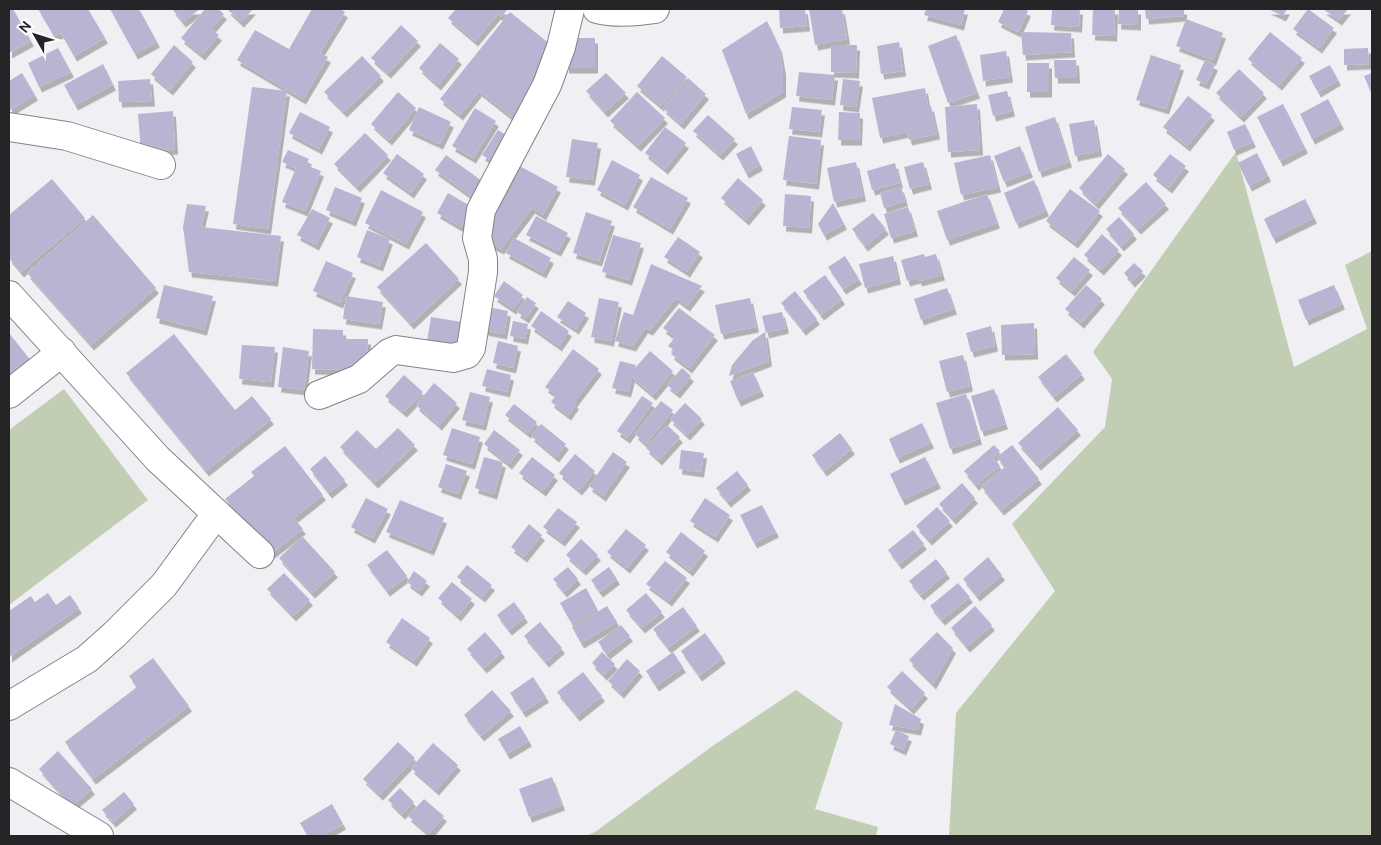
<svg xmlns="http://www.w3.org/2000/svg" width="1381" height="845" font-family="Ubuntu,sans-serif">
  <defs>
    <filter id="shadow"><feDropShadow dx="3" dy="5.5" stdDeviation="0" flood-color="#0004"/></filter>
  </defs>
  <rect width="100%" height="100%" fill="#f0f0f4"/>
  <path fill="#c1ceb3" d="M1236,152L1294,367L1367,329L1345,265L1372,251V836H949L956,713L1055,591L1012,524L1105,427L1112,379L1093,352Z
    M64,389L148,500L9,605V430Z
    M796,690L843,723L815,809L878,827L876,836H586L595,832L714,745Z"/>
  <path fill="#b8b4d2" filter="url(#shadow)" d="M9,9H13L31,41L9,53Z
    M38,9H88L105,38L74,56L61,33L54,36Z
    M110,9H139L157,42L135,54Z
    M172,9H200L183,22Z
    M205,9H218L224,14L211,29L219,35L202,55L181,38Z
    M227,9H253L241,22Z
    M312,9H340L345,12L320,53L328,57L303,99L237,60L255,30L289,49Z
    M456,9H508L501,17L498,14L475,41L448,18Z
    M779,9H805L807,26L780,28Z
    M809,9H842L847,39L815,45Z
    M926,9H965L961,25L924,15Z
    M1004,9H1024L1028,11L1018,32L998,22Z
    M1052,9H1080L1079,27L1051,25Z
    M1093,9H1115L1114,36L1092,35Z
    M1119,9H1138V25L1118,24Z
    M1145,9H1184V16L1146,19Z
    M1268,9H1287L1283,16Z
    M1308,9L1334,28L1319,48L1293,29Z
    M1323,9H1348L1339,20Z
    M510,12L556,49L517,121L479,91L460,115L440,99Z
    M1186,19L1223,33L1213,60L1176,46Z
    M767,21L779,47L783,69V92L746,114L722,50Z
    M401,25L418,41L388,73L371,58Z
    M1021,32L1071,33L1072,52L1023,55Z
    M1270,32L1302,58L1279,85L1248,59Z
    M956,35L977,93L948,103L928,46Z
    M567,38H595V68H566Z
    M899,42L903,71L881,74L877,46Z
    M440,43L459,59L438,85L419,68Z
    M174,45L193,62L170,90L151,74Z
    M831,45H857L856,73L831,72Z
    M58,48L71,72L39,87L28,63Z
    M1368,48L1369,64L1344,65V49Z
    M1006,51L1010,77L983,81L980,55Z
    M1151,55L1181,65L1166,109L1136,100Z
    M362,56L381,76L344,112L324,92Z
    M662,56L687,77L661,106L637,86Z
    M1054,60H1076L1077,78H1055Z
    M1205,60L1215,65L1206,84L1196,80Z
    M1027,63H1049V92H1027Z
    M103,64L113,85L75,105L64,85Z
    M1330,65L1338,80L1318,92L1309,76Z
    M1239,69L1264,93L1241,117L1216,93Z
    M799,72L835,75L832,100L796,96Z
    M22,73L35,95L9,111V81Z
    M606,73L626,93L605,112L586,91Z
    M1372,73V95L1364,76Z
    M688,78L706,94L681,124L663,108Z
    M150,79L152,101L119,102L118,81Z
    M843,79L860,81L856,107L840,105Z
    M252,87L287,91L268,229L233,224Z
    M925,88L928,106H931L937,134L909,140L907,132L880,138L872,98Z
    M1007,91L1012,111L993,116L988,95Z
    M398,92L416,108L389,140L371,124Z
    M637,92L665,118L638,146L610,121Z
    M1188,96L1212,115L1187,146L1163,127Z
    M1328,99L1341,124L1312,139L1300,114Z
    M977,104L980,150L948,152L945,107Z
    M1283,104L1305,148L1280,161L1257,117Z
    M419,107L451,122L440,144L409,130Z
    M792,107L822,110L819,132L789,129Z
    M475,108L496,121L473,158L452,146Z
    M173,111L175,149L141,151L138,114Z
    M300,112L330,127L319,149L289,133Z
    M839,112L860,113L859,140H838Z
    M708,115L735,139L720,155L693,131Z
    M1055,117L1069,162L1039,172L1025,127Z
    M1094,120L1099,151L1075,156L1069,124Z
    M1245,124L1253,142L1234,150L1227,132Z
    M665,127L686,143L665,169L645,153Z
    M498,130L517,142L501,167L482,155Z
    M365,133L388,155L357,187L334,164Z
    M789,136L821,140L816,184L783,180Z
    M572,139L598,143L592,180L566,177Z
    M751,146L760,165L746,173L736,154Z
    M1020,146L1030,172L1004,182L994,156Z
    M288,150L309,159L306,165L321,171L305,211L282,202L296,168L282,162Z
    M1257,153L1268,176L1249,186L1238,163Z
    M397,154L424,174L411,193L383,173Z
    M1108,154L1125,169L1096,204L1079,188Z
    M1170,154L1186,166L1169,188L1153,175Z
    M446,155L489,186L478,201L435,170Z
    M990,155L998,187L961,195L954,163Z
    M612,160L640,175L625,205L597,190Z
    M856,162L863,196L834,202L827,168Z
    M923,162L929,184L910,189L904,167Z
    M895,163L900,183L872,190L867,171Z
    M516,164L558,187L543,215L532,208L501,249L480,239Z
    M651,177L688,198L670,229L633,207Z
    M738,178L763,200L746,220L721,198Z
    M52,179L85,218L21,272L9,258V215Z
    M1034,180L1046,211L1016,223L1004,193Z
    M1146,182L1166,204L1138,229L1118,208Z
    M335,187L362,198L353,221L326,210Z
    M901,187L905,201L884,208L880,193Z
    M1070,189L1100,211L1075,243L1046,221Z
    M381,190L423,212L406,244L365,223Z
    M448,193L472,207L461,227L437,213Z
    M785,194L811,196L809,228L783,226Z
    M987,194L997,223L947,240L937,211Z
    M1305,199L1314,218L1273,238L1264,219Z
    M833,203L844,224L824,235L818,224Z
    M187,204L206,206L201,227L281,236L275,281L189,272L183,227Z
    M908,207L915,231L891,238L884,214Z
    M312,209L330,218L316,245L297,235Z
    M586,212L612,221L599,261L573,253Z
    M873,213L886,229L865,246L852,229Z
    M93,215L156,288L91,345L27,273Z
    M536,216L568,233L558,251L526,235Z
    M1119,217L1134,234L1121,246L1106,229Z
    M367,230L390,239L380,266L357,257Z
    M1102,234L1119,250L1101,270L1084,255Z
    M613,235L641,243L629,280L602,272Z
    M678,237L700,252L687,272L664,257Z
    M514,238L551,258L543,273L506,253Z
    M426,243L459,279L411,324L377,287Z
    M924,254L925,257L936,254L942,275L919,281L918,278L907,281L901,260Z
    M845,256L859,279L843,289L828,267Z
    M893,256L898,279L865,288L859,264Z
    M1074,257L1090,270L1072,291L1056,278Z
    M326,261L353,273L340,303L313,291Z
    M1134,263L1143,271L1132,282L1124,273Z
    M651,264L702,286L687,306L676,298L650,330L645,328L633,346L615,341L624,312L633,315Z
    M825,275L842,299L821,315L803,291Z
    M504,281L523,295L513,309L494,296Z
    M164,285L213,296L204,330L156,318Z
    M1086,285L1102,299L1081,323L1065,309Z
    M1334,285L1342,304L1306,320L1298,300Z
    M947,288L954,309L921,320L914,299Z
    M795,291L817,319L803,330L781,303Z
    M346,296L383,302L379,324L343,319Z
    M527,297L536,303L526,318L517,312Z
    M599,298L619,302L611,341L591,337Z
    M750,298L756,327L721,334L715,305Z
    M568,301L586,313L576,329L557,317Z
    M488,307L508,311L504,334L484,330Z
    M679,308L715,335L689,368L671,354L674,350L668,346L675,337L663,328Z
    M541,311L569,331L559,346L531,326Z
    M782,312L786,328L766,333L762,316Z
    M431,317L468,323L463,353L426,347Z
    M513,321L528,324L525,339L510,336Z
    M1034,323L1035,354L1002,355L1001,325Z
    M991,326L995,346L971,352L966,333Z
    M313,329L343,330V339H368L367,363L355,370L312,369Z
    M765,332L769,361L729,376L732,365L753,340Z
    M9,333L36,367L9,388Z
    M174,334L235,410L252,396L271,419L206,471L126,373Z
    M498,341L518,346L513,368L493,363Z
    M242,345L275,347L271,382L239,379Z
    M283,347L309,351L304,390L278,387Z
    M573,349L599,369L574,402L576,404L568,415L551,402L556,395L545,387Z
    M650,351L673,371L653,395L632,377L628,392L612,388L620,361L636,365L635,368Z
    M1066,354L1082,374L1054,397L1038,377Z
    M963,355L970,386L947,392L939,361Z
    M682,368L691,376L677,393L667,385Z
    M487,369L511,375L507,392L482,386Z
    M753,372L761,391L738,401L730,381Z
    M404,375L423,392L404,412L385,396Z
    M434,383L457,403L439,425L416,405Z
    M994,389L1005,424L981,431L971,396Z
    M470,392L490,397L483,425L462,420Z
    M966,394L979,439L950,449L936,403Z
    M642,396L653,403L627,438L617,431Z
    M661,401L673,410L646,444L635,434Z
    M685,403L702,419L687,435L670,419Z
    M514,404L537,422L528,433L505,415Z
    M1058,407L1078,430L1038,465L1018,443Z
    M922,423L931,443L897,458L889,439Z
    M541,424L566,444L556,457L531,436Z
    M667,425L680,437L659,460L646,448Z
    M398,428L415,445L375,483L340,447L357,430L376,449Z
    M452,428L480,437L472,464L443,455Z
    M494,430L520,450L509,464L484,444Z
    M840,433L852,449L824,471L812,455Z
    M994,445L1000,451L993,457L1000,466L976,485L964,471Z
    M1012,445L1039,479L1001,510L981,486L1005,467L997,457Z
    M285,446L323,495L294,518L303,529L269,555L225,499L254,476L251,472Z
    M681,450L704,453L701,472L679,469Z
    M613,452L627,462L603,496L589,486Z
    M575,454L595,471L579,490L559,473Z
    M325,456L345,480L329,493L310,469Z
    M484,457L503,462L494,494L475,488Z
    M532,457L555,475L543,491L519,473Z
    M925,457L938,483L902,500L890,474Z
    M446,464L467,471L458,494L438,487Z
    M737,471L748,485L728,502L716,488Z
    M962,483L975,498L953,519L939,504Z
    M366,498L388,509L372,538L351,527Z
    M705,498L730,515L715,537L690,521Z
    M400,500L444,518L431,550L386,532Z
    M762,505L776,532L754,543L740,515Z
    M937,507L950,521L929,540L916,526Z
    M558,508L577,522L562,541L543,527Z
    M529,524L542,535L524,557L511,547Z
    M626,529L646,545L627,568L607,552Z
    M913,530L924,544L899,564L888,550Z
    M681,532L705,551L690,571L666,552Z
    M302,536L335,572L312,593L279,558Z
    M581,539L598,555L583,570L566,555Z
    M387,550L407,576L387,591L367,565Z
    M988,557L1002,575L977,596L963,579Z
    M936,559L947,573L921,595L909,581Z
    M665,561L687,578L669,601L646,584Z
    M467,565L492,585L482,597L457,577Z
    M568,567L578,579L564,592L553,579Z
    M609,567L617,579L600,592L591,580Z
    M414,571L427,581L419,591L407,582Z
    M284,573L310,600L293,616L267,589Z
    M452,582L472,599L458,616L438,598Z
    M958,583L970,597L942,620L930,606Z
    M586,588L597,609L572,624L560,603Z
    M48,593L56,605L70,595L79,608L9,657V611L31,596L35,602Z
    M646,593L662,612L642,628L626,610Z
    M514,602L525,617L509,630L497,615Z
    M607,606L617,622L581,643L572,627Z
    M975,606L992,625L967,647L951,628Z
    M683,607L697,626L668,648L653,629Z
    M402,618L430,638L414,661L386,642Z
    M540,622L562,648L546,662L524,636Z
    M621,625L630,636L607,654L598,642Z
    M485,632L502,652L484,668L467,649Z
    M937,632L953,648L933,684L909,660Z
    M705,633L723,658L699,676L681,651Z
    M602,652L615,664L604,675L592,663Z
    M673,652L683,667L656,686L646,671Z
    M153,658L189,706L93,779L65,742L137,687L129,676Z
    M627,659L640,671L621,693L608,681Z
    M902,671L925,693L911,709L887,687Z
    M583,672L602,696L577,716L557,692Z
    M533,677L546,697L523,712L510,693Z
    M492,690L511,711L481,736L464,715Z
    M895,704L921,719L918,730L889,725Z
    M520,726L529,741L507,754L498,739Z
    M896,730L909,736L903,750L890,744Z
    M398,742L415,758L380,795L363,779Z
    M433,743L458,765L436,790L411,768Z
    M58,751L92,789L72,806L39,769Z
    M552,777L562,805L529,817L519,789Z
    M400,788L414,802L402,814L388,800Z
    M124,792L134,804L113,822L102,810Z
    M424,799L444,816L429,834L408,816Z
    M332,804L343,824L322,836H308L300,823Z"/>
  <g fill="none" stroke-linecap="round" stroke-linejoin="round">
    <defs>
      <path id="minor" d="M9,127L67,136L161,165
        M9,295L158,459L260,554
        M9,394L62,352
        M319,395L359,379L389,353L396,350L453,358L467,354L471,348L483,272V259L477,238L481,210L547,85L561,47L570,9
        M9,706L87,659L115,634L164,585L216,514
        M9,782L99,836"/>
      <path id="highway" d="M597,9C616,14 636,12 655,9"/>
    </defs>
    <use href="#minor" stroke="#838387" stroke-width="30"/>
    <use href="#highway" stroke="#838387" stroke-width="30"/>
    <use href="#minor" stroke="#fff" stroke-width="28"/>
    <use href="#highway" stroke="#fff" stroke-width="28"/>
  </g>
  <rect width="1381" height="845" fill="none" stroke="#252527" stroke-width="20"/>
  <g transform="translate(35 35) rotate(309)" stroke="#fdfdff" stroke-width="4" paint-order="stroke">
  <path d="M0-4L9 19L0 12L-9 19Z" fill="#252527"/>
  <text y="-8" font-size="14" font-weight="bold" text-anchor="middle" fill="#252527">N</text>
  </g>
</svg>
